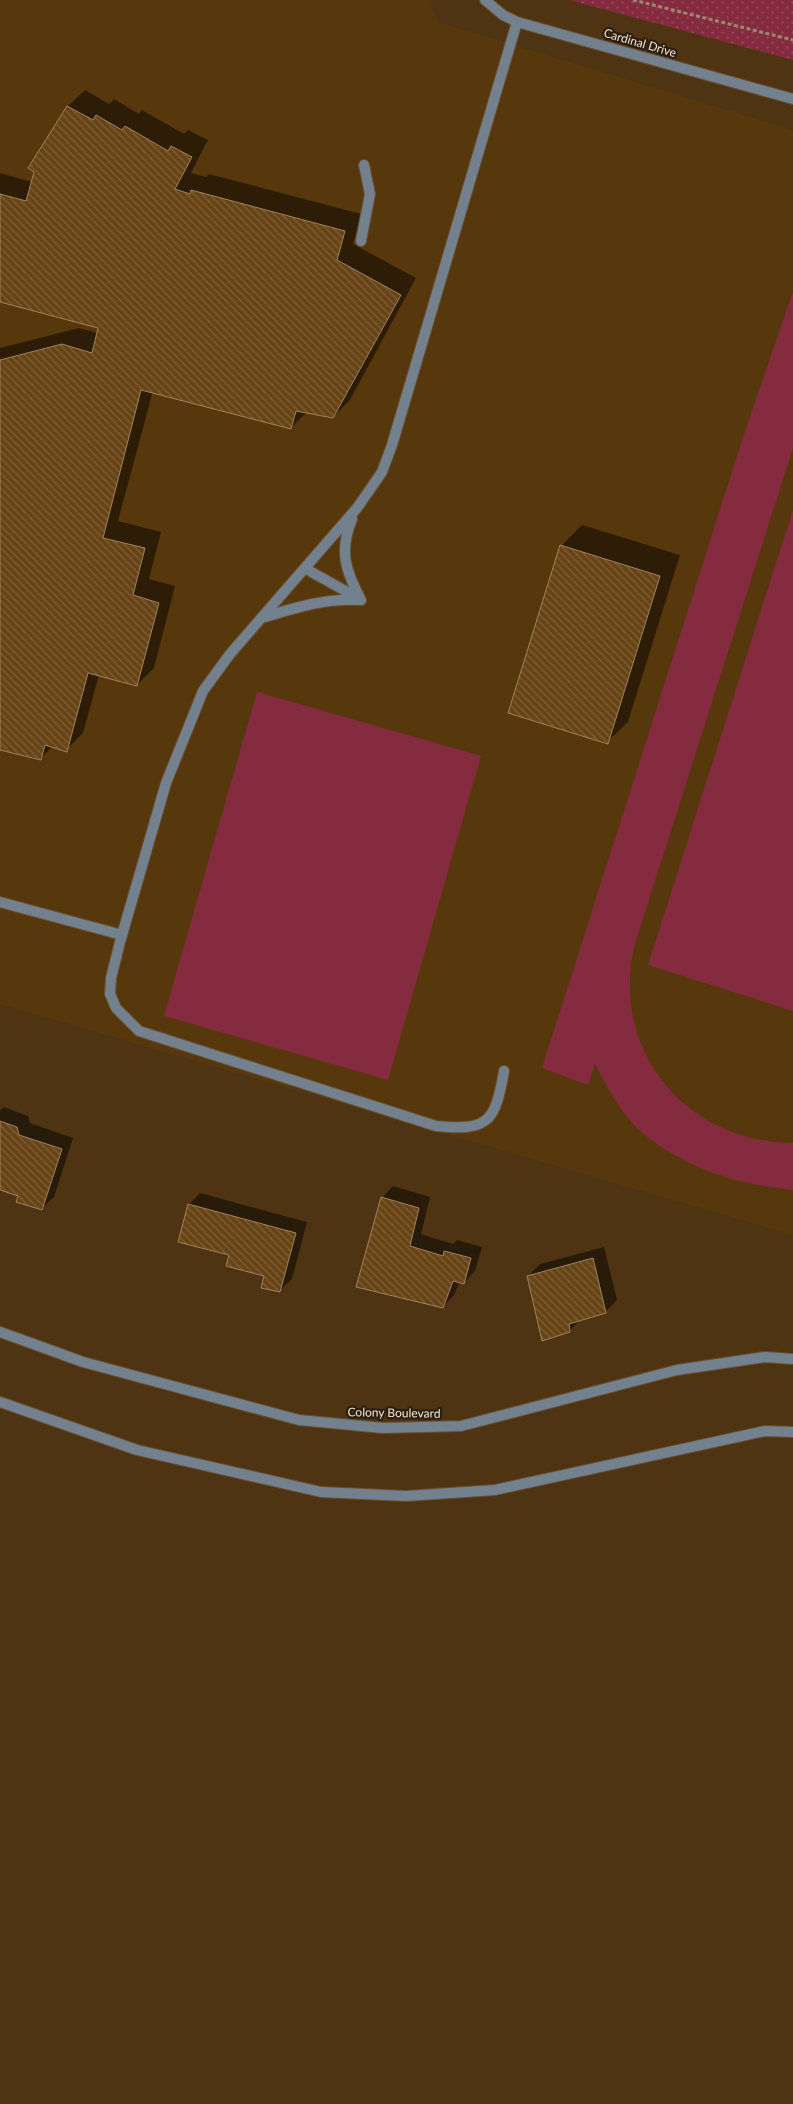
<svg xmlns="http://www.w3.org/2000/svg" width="793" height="2104" font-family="Lato,sans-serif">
  <defs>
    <pattern id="park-dots" width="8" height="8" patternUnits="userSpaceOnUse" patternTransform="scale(1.25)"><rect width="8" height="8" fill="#842b40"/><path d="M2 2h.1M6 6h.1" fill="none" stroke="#964a5b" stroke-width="1.8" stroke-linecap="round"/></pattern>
    <pattern id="building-back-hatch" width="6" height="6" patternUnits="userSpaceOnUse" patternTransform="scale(1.25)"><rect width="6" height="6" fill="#674415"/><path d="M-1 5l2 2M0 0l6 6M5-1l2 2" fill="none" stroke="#7d5f36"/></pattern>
  </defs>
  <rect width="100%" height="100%" fill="#4e3412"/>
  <path fill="#57380d" d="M0,0H429L438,22L793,130V1235L0,1004Z"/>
  <path fill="#842b40" d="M793,292V448L634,947C611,1053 687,1142 793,1143V1190C778,1188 763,1186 748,1183C709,1175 654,1150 629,1119C615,1102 605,1083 595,1064L588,1085L542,1068L746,428Z
    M793,510V1011L648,965Z
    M257,692L481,756L388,1080L164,1016Z"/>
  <path fill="url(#park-dots)" d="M568,0H793V60L569,0Z"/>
  <path fill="#0007" d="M85,90L109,104L114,99L139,114L142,110L184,134L188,130L208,140L191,173L206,177L209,174L361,214L353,244L416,278L350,400L333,417L307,412L291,428L153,391L118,521L161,532L149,579L175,586L154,668L137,685L99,675L83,733L66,750L53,746L40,759L0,748V348L79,328L98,333L99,327L0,301V173L32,182L35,171L30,168L68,106Z
    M582,525L680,555L628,722L607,742L561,546Z
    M4,1107L28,1116L30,1123L73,1138L54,1197L42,1208L20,1195L2,1189L0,1194V1110Z
    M393,1186L430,1197L421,1234L453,1244L457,1240L482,1247L475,1271L464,1283L460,1281L454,1295L443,1307L382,1198Z
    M200,1193L307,1222L292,1279L280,1290L265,1275L230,1255L189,1204Z
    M604,1247L617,1300L605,1312L581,1319L569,1331L528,1276L540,1264Z"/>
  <path fill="url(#building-back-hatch)" stroke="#a18260" d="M67,106L93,120L96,115L122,130L125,126L168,151L171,146L192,157L175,189L190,194L191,190L345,231L337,260L401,295L333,418L296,411L291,429L141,390L103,538L145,548L133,595L159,603L137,686L88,673L67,752L45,745L41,760L0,750V360L62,344L92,353L98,328L0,302V194L26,201L34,172L28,168Z
    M560,545L660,576L608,744L508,713Z
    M0,1121L17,1127L19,1135L62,1149L42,1210L16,1202L18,1196L0,1190Z
    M381,1197L419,1208L410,1246L443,1256L444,1251L471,1258L464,1284L453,1281L443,1308L356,1287Z
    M188,1204L296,1233L280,1292L261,1288L264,1276L226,1266L229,1255L178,1242Z
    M593,1258L606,1313L569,1324L570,1332L542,1341L527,1276Z"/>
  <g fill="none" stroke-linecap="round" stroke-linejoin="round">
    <defs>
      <path id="lane" d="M361,241L370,194L364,165
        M352,519C339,551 345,570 361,600
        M306,569L360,599
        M265,617C297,607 327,598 361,600
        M0,902L122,935
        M504,1071C495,1122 489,1131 436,1126L139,1031L116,1008L110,994L111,978L120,942L166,783L203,691L230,654L357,508L382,472L392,445L517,22"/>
      <path id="street" d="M485,0L503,15L517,22L793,99
        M0,1332L83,1362L299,1420L383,1428L461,1426L677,1370L765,1357L793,1359
        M0,1402L137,1450L321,1492L406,1496L495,1490L765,1431L793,1432"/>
    </defs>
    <use href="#lane" stroke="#695031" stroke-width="12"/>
    <use href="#street" stroke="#695031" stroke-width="12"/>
    <path stroke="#9d886d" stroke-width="3" stroke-dasharray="4 2.5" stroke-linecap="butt" d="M633,0L793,40"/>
    <use href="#lane" stroke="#73818f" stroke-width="10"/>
    <use href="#street" stroke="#73818f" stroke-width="10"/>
  </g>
  <g text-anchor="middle" stroke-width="4.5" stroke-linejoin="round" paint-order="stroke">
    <g font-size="12" fill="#f6e5d3" stroke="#2b1f11">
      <text transform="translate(640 43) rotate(16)" y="4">Cardinal Drive</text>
      <text transform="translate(394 1413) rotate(1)" y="4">Colony Boulevard</text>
    </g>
  </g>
</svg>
